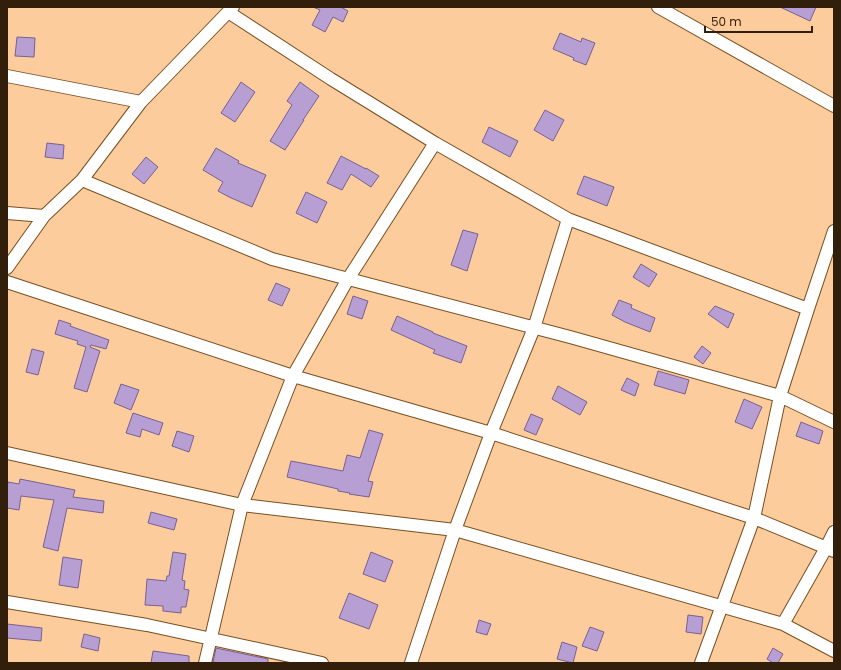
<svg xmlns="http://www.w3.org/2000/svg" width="841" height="670" font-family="Poppins,sans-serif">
  <rect width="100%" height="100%" fill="#fdcc9c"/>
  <path fill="#b79ed3" stroke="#786093" d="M313,7H341L348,11L343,22L333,17L325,32L312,25L320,10Z
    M780,7H816L810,21Z
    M560,33L581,42L582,38L595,43L586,65L573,60L574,58L553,49Z
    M17,37L35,38L34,57L15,56Z
    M241,82L255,92L235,122L221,113Z
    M300,82L319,96L303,120H304L285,150L270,141L292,105L287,101Z
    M545,110L564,120L553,141L534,130Z
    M489,127L518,141L510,157L482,142Z
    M47,143L64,145L63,159L45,157Z
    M216,148L239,161L238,163L266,175L252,207L229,197L218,191L223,182L203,170Z
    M341,156L366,169V168L379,176L371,187L351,174L342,190L327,183Z
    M146,157L158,167L144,184L132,174Z
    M584,176L614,187L607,206L577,194Z
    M306,192L327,202L317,223L296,213Z
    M463,230L478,234L467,271L451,265Z
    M641,264L657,274L649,287L633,277Z
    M276,283L290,289L282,306L268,300Z
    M353,296L368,301L362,319L347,314Z
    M619,300L632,305L631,308L655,318L650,332L625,322L612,315Z
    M715,306L734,314L728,328L708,314Z
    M397,316L433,332V333L467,346L461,363L433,353L435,350L391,330Z
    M59,320L71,324L70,326L109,340L106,349L91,345L90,347L100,351L87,392L74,388L86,347L77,344L78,341L55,334Z
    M702,346L711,353L703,364L694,357Z
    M32,349L44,352L38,375L26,372Z
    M658,371L689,380L685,394L654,385Z
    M627,378L639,384L635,396L621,390Z
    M121,384L139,390L131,410L114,403Z
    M558,386L587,402L580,415L552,399Z
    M744,399L762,407L752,429L735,422Z
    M133,413L163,423L159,435L142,429L140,437L126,433Z
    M531,414L543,419L536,435L524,430Z
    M801,422L823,431L819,444L796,436Z
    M369,430L383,434L368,481L373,482L369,497L349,494L350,493L338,491V489L287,477L291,461L343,471L347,455L360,458Z
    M177,431L194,436L189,452L172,446Z
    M20,479L75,490L73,497L104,501L103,513L67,508L58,551L43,547L54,500L21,496L19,510L7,508V488L8,482L19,484Z
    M151,512L177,519L174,530L148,523Z
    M173,552L186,554L182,580L185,581L184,589L189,590L186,607H181V613L163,611V606L145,605L147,579L166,581L167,576H169Z
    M371,552L393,561L385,582L363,574Z
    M63,557L82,560L78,588L59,585Z
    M349,593L378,605L369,629L339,618Z
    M688,615L703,617L701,634L686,632Z
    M479,620L491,624L487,635L476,632Z
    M7,624L42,628L41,641L7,638Z
    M590,627L604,632L597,651L582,646Z
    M84,634L100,638L98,651L81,647Z
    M562,642L577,647L573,663L557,659Z
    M216,648L268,659V663H219L213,662Z
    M773,648L783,654L778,663H773L767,659Z
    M153,651L189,656V663H151Z"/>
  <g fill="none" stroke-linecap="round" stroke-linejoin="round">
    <defs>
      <path id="street" d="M658,7L834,106
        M228,12L331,79L435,143L568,219L808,309
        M7,76L141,102
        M82,180L272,259L570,337L780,396L834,422
        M7,213L44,216
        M7,268L44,216L82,180L141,102L233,7
        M7,282L293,376L491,433L754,518L834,551
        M7,453L242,505L455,530L783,624L834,651
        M7,602L147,625L322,663
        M783,624L826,548L834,532
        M205,663L242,505L293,376L348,279L435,143
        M411,663L455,530L491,433L534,328L568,219
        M701,663L754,518L780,396L808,309L834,231"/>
    </defs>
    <use href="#street" stroke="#794f21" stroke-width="14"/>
    <use href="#street" stroke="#fff" stroke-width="12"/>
  </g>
  <rect width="841" height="670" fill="none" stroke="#311f0c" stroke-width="16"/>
  <path d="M705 26v6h107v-6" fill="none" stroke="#311f0c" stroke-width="2"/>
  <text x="711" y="26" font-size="12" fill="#311f0c" stroke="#fdcc9c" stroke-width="3" paint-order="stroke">50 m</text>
</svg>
